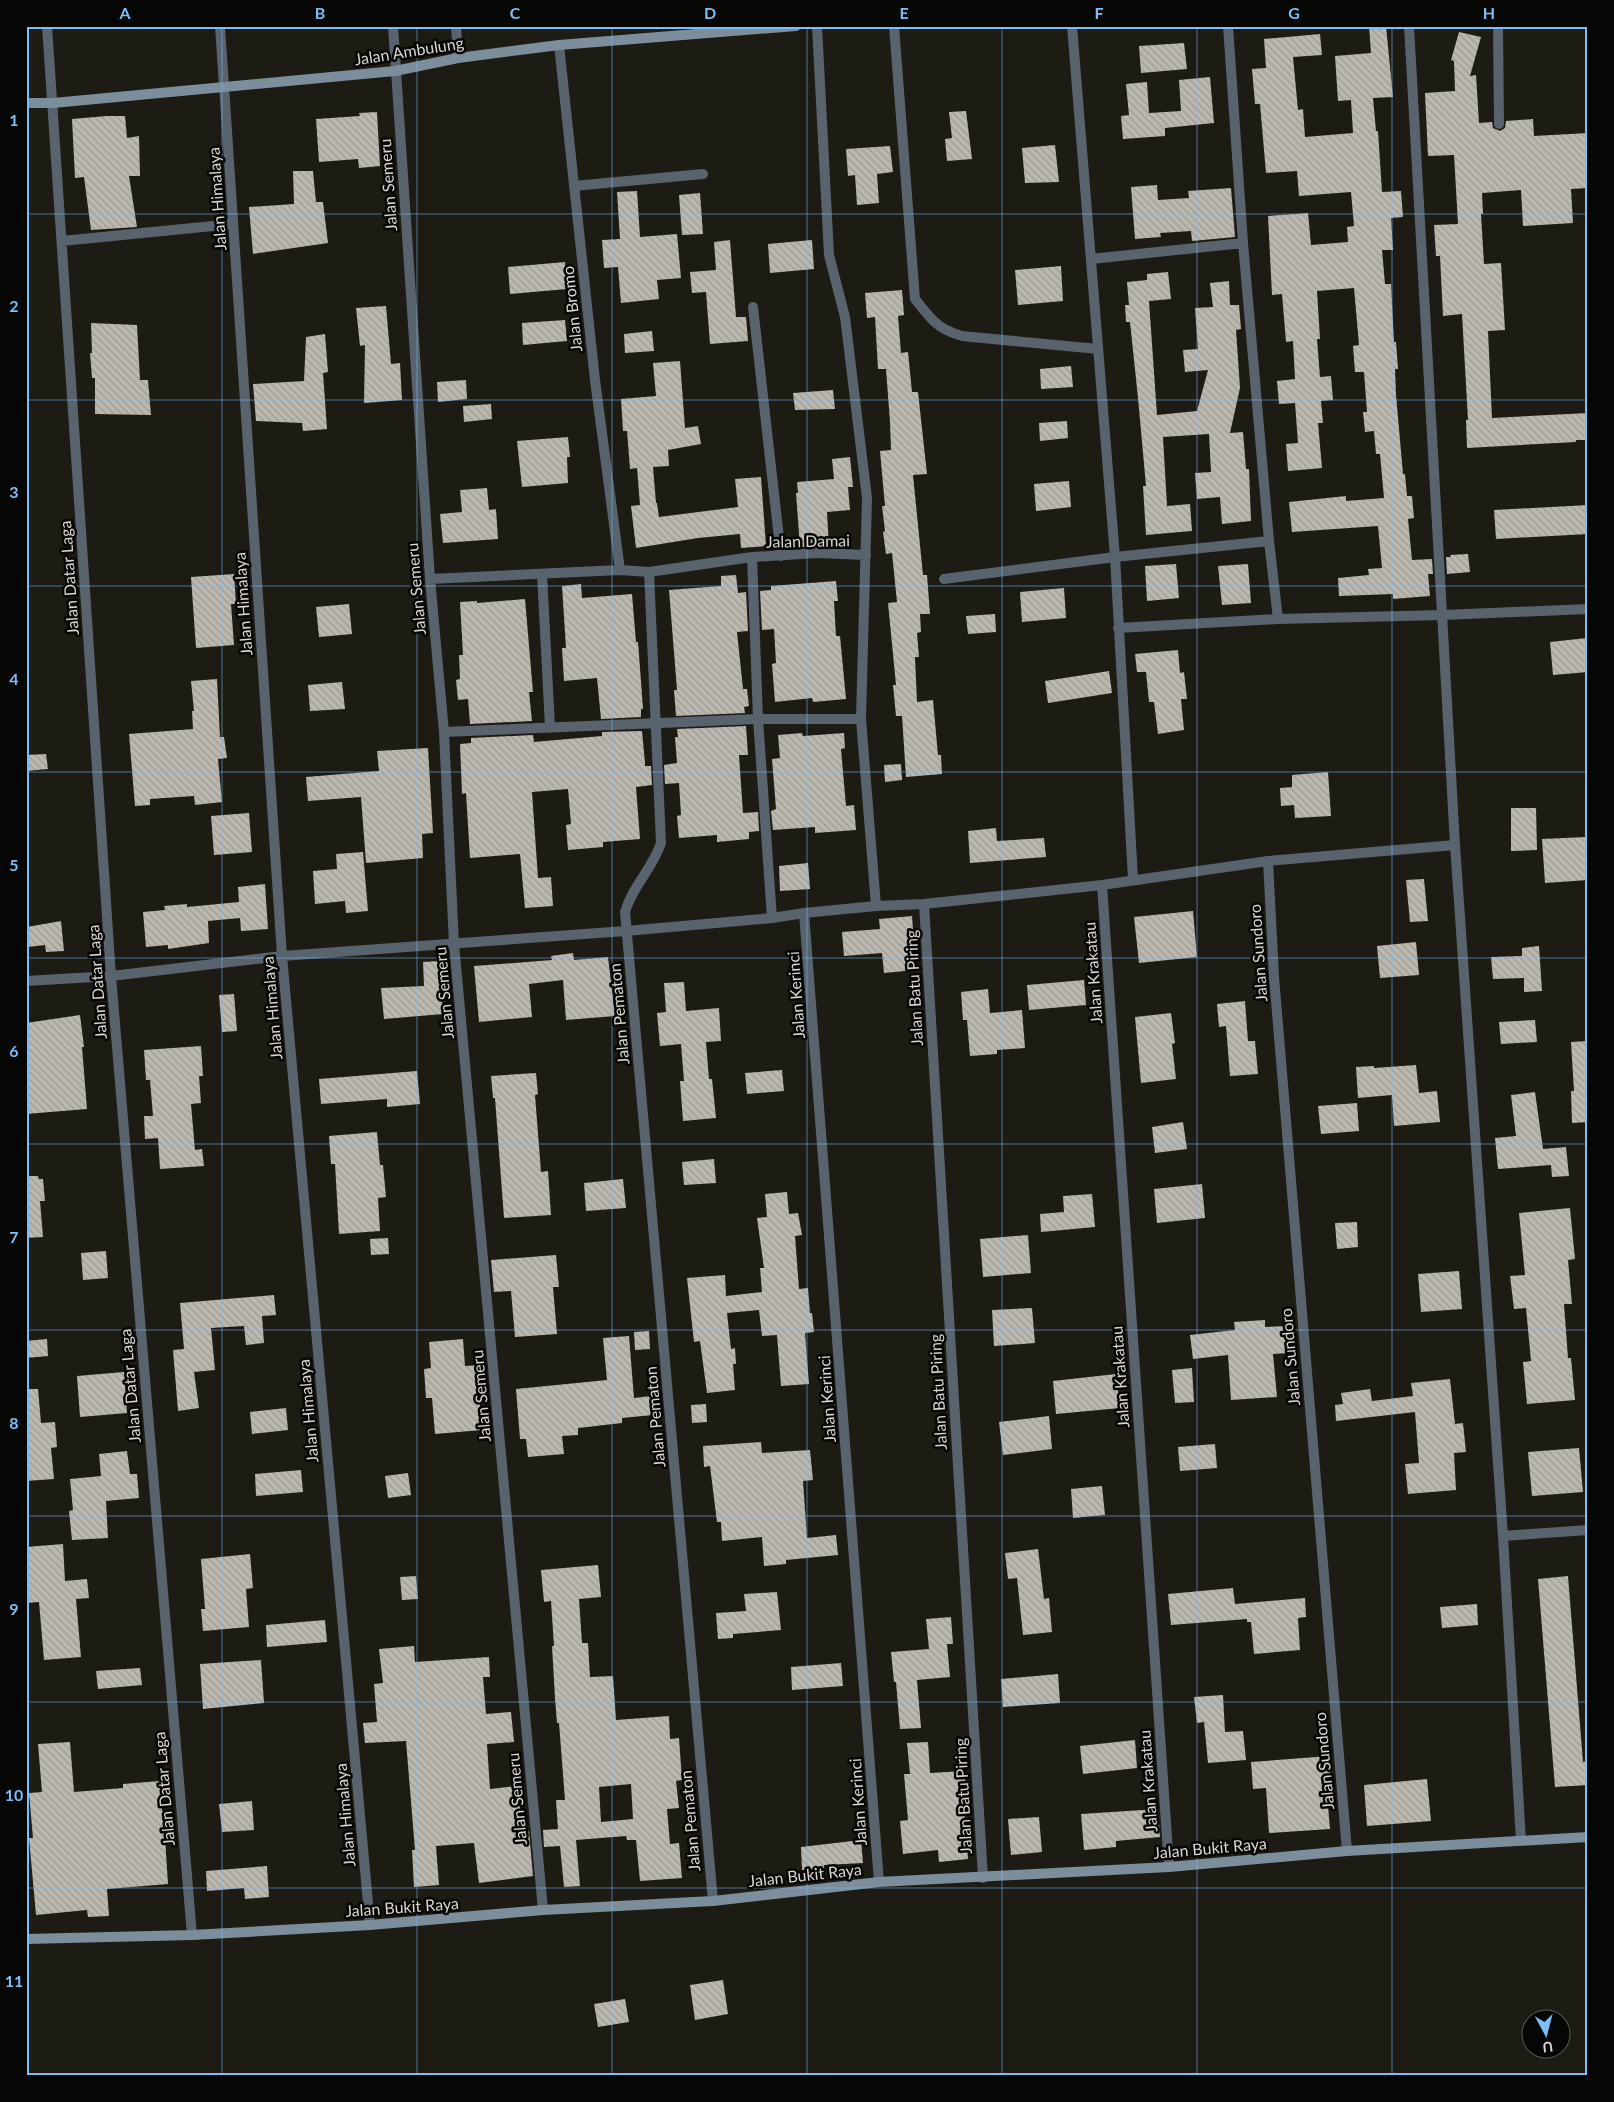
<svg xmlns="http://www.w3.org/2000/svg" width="1614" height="2102" font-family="Lato,sans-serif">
  <defs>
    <pattern id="building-back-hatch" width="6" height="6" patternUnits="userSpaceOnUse" patternTransform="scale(1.25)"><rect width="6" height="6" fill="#bab8af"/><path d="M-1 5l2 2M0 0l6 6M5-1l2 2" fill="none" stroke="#9c9a93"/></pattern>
  </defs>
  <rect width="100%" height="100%" fill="#1c1b14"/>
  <path fill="url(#building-back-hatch)" fill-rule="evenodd" d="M1369,26H1386L1393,97L1373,98L1376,131H1378L1382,192L1401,191L1403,217L1391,218L1393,250H1382L1385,284H1391L1394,342H1396L1398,369H1395L1396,395L1403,474H1405L1407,496H1412L1414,518L1408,519L1412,560L1432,559L1433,574H1428L1430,596L1393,599V594L1339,596L1338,578L1369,575L1368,569L1382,568L1378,526L1292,532L1289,502L1346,496V501L1384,498L1380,454H1376L1374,431L1365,432L1363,412H1367L1364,372H1355L1353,346L1359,345L1354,288L1317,291L1320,339H1317L1320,377L1331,376L1333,400L1321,401L1323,423H1318L1322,468L1288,471L1286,444L1298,443L1295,403L1279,404L1277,381L1295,379L1293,341L1286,342L1282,294L1272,295L1268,216L1308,213L1311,245L1348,242L1347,227L1354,226L1351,192L1299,196L1297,171L1266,173L1260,104H1255L1252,69L1266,68L1264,39L1320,34L1322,55L1293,57L1298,110L1303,109L1305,137L1353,133L1351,100L1338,101L1335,56L1371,53Z
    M1459,32L1481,37L1470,76L1476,75L1479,123L1492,122L1493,128L1500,131L1505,128L1506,121L1533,119L1534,136L1588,133V188L1571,189L1573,223L1523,226L1521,190L1482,193L1483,214H1481L1484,264L1501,263L1505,330L1488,331L1492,418L1588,413V440H1576V442L1467,448L1466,420H1468L1462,314L1443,316L1440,256H1436L1434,225L1458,224L1454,155L1428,156L1425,93L1455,91L1454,61L1451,60Z
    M1184,43L1187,69L1141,73L1139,46Z
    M1210,77L1214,123L1165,128V136L1123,139L1121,116L1129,115L1126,84L1147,82L1149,113L1181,111L1179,80Z
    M966,111L972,159L947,161L945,139L952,138L949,112Z
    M377,112L380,166L359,168L358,159L319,162L316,119L360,116L359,113Z
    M107,116H125L127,138L139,136L140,176H129L137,227L91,230L84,177L75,178L72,119Z
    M1055,145L1059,182L1025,183L1022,148Z
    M890,146L893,172L877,174L879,203L857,205L855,175L848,176L846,149Z
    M293,171H313L316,202H323L328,243L253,254L249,207L294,204Z
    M1157,185L1158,200L1189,198L1188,191L1231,188L1235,237L1192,241L1191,231L1160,233L1161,237L1135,239L1131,187Z
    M637,191L640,237L677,234L681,278L657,280L659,299L621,303L618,267L604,268L602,240L620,239L617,192Z
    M700,193L703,234L682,235L679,195Z
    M730,240L736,317H746L748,341L710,344L706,292L692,293L690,272L716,270L714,242Z
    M812,240L814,269L770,273L768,244Z
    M565,262L567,289L510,294L508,267Z
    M1061,266L1063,301L1018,305L1015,270Z
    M1168,272L1171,299L1149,301L1157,415L1197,411L1208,370L1185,372L1183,350L1198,349L1195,308L1213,307L1210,283L1229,281L1230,305H1239L1241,329L1236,330L1240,388L1230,433L1243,432L1246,469H1249L1251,521L1222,524L1220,497L1197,499L1195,473L1211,472L1209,434L1163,437L1167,506L1190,504L1192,531L1146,535L1143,486H1146L1138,398L1130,322H1126L1125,305H1129L1127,282L1147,280V274Z
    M902,290L904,315L898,316L901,353L908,352L912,392H918L927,474L913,475L923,575H927L930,614H920L921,632L917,633L919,657H915L917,702L933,700L938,755H941L942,774L906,777L902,716H896L893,685H896L888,603L897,602L892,553L886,554L883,532L885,531L882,506H885L880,451L891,450L890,422L886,369H878L875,317L867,318L865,293Z
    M386,306L391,364L400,363L402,400L364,403L365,345L360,346L356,308Z
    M565,320L567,341L523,345L522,323Z
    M91,323L137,325L140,380H148L151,415L95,414V378H92L90,353H92Z
    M652,331L654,351L625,353L624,334Z
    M325,334L328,372L323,373L327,429L303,431L302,423L256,421L253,384L304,381L306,337Z
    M680,361L685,428L698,426L701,444L668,450L669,466L653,467L656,503H657L659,517L738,507L735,479L761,477L766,546L741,548L740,534L698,538L636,548L631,506L640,505L637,468L630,469L627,431H623L621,399L656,396L653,363Z
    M1071,366L1073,387L1041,389L1040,369Z
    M466,380L467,399L438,402L437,382Z
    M833,390L835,409L795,410L793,393Z
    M491,404L492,419L464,422L463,406Z
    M1067,421L1068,438L1040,441L1039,423Z
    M568,437L570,457H567L568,483L522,487L517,441Z
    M850,457L853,487H848L850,510L827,512L829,547H800L796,493H798L797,482L834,479L832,459Z
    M1069,481L1071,507L1036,511L1034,484Z
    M487,488L489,510L496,509L498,539L443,543L440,514L462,512L460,490Z
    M1588,505V534L1496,539L1494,510Z
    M1468,554L1470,572L1447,574L1446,557H1451L1450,555Z
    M1176,564L1179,598L1147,601L1145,566Z
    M1248,564L1251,603L1222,605L1218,566Z
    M234,574L236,604H231L234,645L196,648L191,577Z
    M736,575L738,593L746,592L748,631L737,632L743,689H747L749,706L744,707L745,713L676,716L674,690H677L669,590L721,586V576Z
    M836,581L838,601H834L836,636H840L846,699L813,702L812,698L775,702L772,664L776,663L774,629L762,630L760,591L771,590V586Z
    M581,584L582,598L632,594L636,642H638L640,668L643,709H641V717L601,719L597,678L564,681L562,648H566L562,586Z
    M1064,588L1066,618L1022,622L1020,592Z
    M525,599L533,692H529L532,721L470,724L468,699L458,700L456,680L460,679L459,655H463L460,602L477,601V603Z
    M349,604L352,634L319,637L316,607Z
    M995,614L996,632L968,634L966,616Z
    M1587,638L1588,672L1553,675L1550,642Z
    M1178,650L1180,673L1184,672L1187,699H1181L1184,730L1158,734L1154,702H1149L1146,672H1137L1135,654Z
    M1109,671L1112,693L1048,703L1045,681Z
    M217,679L220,737H224L227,758L218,759L222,802L195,805L194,796L150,799V805L135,806L129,734L193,729L192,711H194L191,681Z
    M342,682L345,709L310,711L308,685Z
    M746,726L748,755H739L743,813L758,812L759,831L749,832V839L717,842V835L679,838L677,816L681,815L679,783L665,784L664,765L677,763L675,737H678L677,729Z
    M642,731L645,763V766H651L652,785L636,787L640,839L603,842V847L568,850L566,825L571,824L568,789L532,792L538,878L551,877L553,906L525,908L520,854L470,858L466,793L462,794L460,744L471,743V738L533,735L534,742L602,736V732Z
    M802,733L803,736L844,733L845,748L841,749L846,806L854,805L856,830L815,833V827L773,830L771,811L776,809L772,759L780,758L778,735Z
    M428,748L433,833L422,834L423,858L366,863L361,797L308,801L306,777L379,771L377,751Z
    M46,754L48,769L26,771V755Z
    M901,764L902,780L885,782L884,765Z
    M1328,772L1331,816L1295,818L1294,805L1281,806L1280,788L1292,787V775Z
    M1511,808H1536L1537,850L1511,851Z
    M249,813L252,852L214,855L211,816Z
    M996,828L997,841L1044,838L1046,857L970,863L968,831Z
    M1586,837L1588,880L1545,883L1542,839Z
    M363,852L368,911L346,913L345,901L315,904L313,871L337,869L336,854Z
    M808,863L810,889L780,891L779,866Z
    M1424,879L1428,921L1410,922L1406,880Z
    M265,884L268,929L241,931L240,918L208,921L209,943L168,949V945L146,947L143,912L165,910L164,906L187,904V907L239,902L238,887Z
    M1193,911L1197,957L1139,963L1134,917Z
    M912,916L916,970L884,973L882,953L844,956L842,932L880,929L879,919Z
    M61,921L64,951L46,952L45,945L28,947L27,927Z
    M1416,942L1419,975L1380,978L1377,946Z
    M1539,946L1542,991L1524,992V978L1493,979L1491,957L1522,956V948Z
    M573,953L574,960L608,957L615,1016L566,1020L563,980L529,984L532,1017L479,1022L474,966L552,960L551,956Z
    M439,961L443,1014L384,1019L381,988L424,986L423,962Z
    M1084,980L1086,1005L1029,1010L1027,985Z
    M684,982L686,1011L719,1008L721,1041L706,1042L709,1079H712L716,1118L683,1121L680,1081H684L681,1044L660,1046L657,1013L666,1012L664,983Z
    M988,989L990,1013L1022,1010L1025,1048L997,1050V1054L970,1056L967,1020H963L961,992Z
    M234,994L237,1031L222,1032L219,995Z
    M1245,1001L1248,1041H1255L1258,1074L1230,1076L1226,1026L1219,1027L1217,1004Z
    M1171,1013L1175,1043L1172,1044L1176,1079L1141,1083L1135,1017Z
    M80,1015L84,1047H82L87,1109L26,1114V1023Z
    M1535,1020L1537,1042L1501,1044L1499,1022Z
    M1588,1041V1122L1572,1123L1571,1091H1574L1571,1042Z
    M201,1046L203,1076H199L201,1103L191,1104L195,1150L202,1149L204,1166L160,1169L158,1138L145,1139L144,1116H153L150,1080H146L144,1050Z
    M1416,1065L1419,1093L1437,1091L1440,1122L1394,1126L1392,1095L1358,1098L1356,1067L1374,1066V1068Z
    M782,1070L784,1091L747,1094L745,1073Z
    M417,1071L420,1104L387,1107V1099L321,1104L319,1079Z
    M536,1073L538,1094L535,1095L541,1172L548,1171L551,1215L504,1218L495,1098H493L491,1076Z
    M1535,1092L1543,1149L1566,1147L1569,1176L1552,1177L1551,1165L1498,1169L1495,1138L1516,1136L1511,1095Z
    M1357,1103L1359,1131L1321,1134L1318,1106Z
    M1183,1122L1187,1149L1155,1153L1152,1127Z
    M377,1132L380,1165H383L386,1197L378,1198L380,1231L339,1234L335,1164H331L329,1136Z
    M714,1159L716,1183L684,1185L682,1162Z
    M26,1176H38L39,1179H43L45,1201H40L43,1237L26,1238Z
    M623,1179L626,1208L586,1211L584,1183Z
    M1202,1184L1205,1218L1157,1223L1154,1189Z
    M787,1192L789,1214L798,1213L802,1235L795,1236L799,1289L808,1288L810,1313H812L814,1332L805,1333L809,1384L781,1386L777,1335L762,1336L759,1310L727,1313L731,1349L735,1348L736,1364H733L735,1390L707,1393L700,1341L694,1342L687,1278L725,1275L726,1296L762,1292L760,1268H764L757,1218L767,1217L765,1194Z
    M1092,1194L1095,1227L1041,1232L1040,1214L1064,1212L1063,1196Z
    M1570,1208L1575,1259L1568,1260L1572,1304H1564L1568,1358H1571L1575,1400L1527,1404L1523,1362L1531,1361L1526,1308L1514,1309L1510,1276L1525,1275L1519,1213Z
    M1357,1222L1358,1247L1337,1249L1335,1223Z
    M1028,1235L1031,1273L983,1277L980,1239Z
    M388,1238L389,1254L371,1255L370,1239Z
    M106,1251L108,1278L83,1280L81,1253Z
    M556,1255L559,1287H553L557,1334L515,1337L511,1291L494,1292L491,1260Z
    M1459,1271L1462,1309L1421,1312L1418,1274Z
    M274,1295L276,1315L262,1316L264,1343L246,1345L244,1326L211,1328L215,1370L194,1372L199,1408L178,1411L173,1350L184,1349L180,1303Z
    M1032,1308L1035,1343L994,1346L992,1310Z
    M1265,1320V1327L1287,1326L1289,1353L1273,1354L1277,1397L1231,1400L1228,1355L1193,1359L1190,1335L1235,1330L1234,1322Z
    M649,1331L650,1349L635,1350L634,1332Z
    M629,1336L634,1398L651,1396L653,1415L622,1418V1423L578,1428V1435L562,1436L564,1454L528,1457L526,1439H520L516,1389L607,1380L603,1338Z
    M47,1339L48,1356L26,1358V1341Z
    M463,1339L465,1366L481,1365L484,1394H479L482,1430L435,1434L432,1398H426L424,1369L431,1368L429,1342Z
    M1192,1368L1194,1402L1175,1403L1172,1370Z
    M124,1372L127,1413L80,1417L77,1376Z
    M1116,1374L1120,1408L1056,1414L1053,1381Z
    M1450,1379L1455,1424L1463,1423L1466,1452L1454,1453L1456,1490L1408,1494L1405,1464L1419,1463L1415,1412L1336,1421L1335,1405L1343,1404L1341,1393L1370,1389L1372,1401L1413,1396L1411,1383Z
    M26,1389H38L41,1423L55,1422L57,1447L51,1448L54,1479L26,1481Z
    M706,1404L707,1422L692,1423L691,1405Z
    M286,1408L288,1430L252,1434L250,1412Z
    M1049,1416L1052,1449L1003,1455L999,1422Z
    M761,1442L762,1453L810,1450L813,1480L803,1481L807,1538L836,1535L838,1555L786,1560V1564L764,1566L762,1537L722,1541L721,1522H717L710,1466L704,1467L703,1446Z
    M1215,1444L1217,1468L1180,1471L1178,1447Z
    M1579,1448L1583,1492L1532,1496L1528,1452Z
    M127,1451L130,1474H137L139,1498L106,1501L108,1538L72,1540L69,1511L73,1510L70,1479L101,1476L99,1454Z
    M301,1470L303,1492L256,1496L255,1474Z
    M408,1473L411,1495L388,1498L385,1476Z
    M1102,1486L1105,1515L1073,1518L1071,1489Z
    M63,1544L65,1581L87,1579L89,1598L76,1599L81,1657L44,1660L39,1602L26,1603V1547Z
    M1038,1549L1044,1599L1049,1598L1052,1632L1023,1635L1017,1578L1008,1579L1005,1553Z
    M250,1554L253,1588L246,1589L249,1627L203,1631L201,1609H205L201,1559Z
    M598,1565L601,1597L579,1599L582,1643H588L590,1677L613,1676L616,1720L669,1716L670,1739L679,1738L682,1780L676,1781L679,1808L667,1809L670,1844L679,1843L682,1878L640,1881L636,1840H627L626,1836L576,1840L580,1886L564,1887L560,1846L544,1847L543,1830L558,1829L556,1800H565L559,1723H557L555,1698L552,1646H554L551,1601L544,1602L541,1570ZM631,1784L633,1819L601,1822L599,1787Z
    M416,1576L418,1599L402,1600L400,1577Z
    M1568,1576L1583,1762L1588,1761V1785L1555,1787L1538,1579Z
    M1233,1588L1235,1604L1305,1598L1306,1617L1298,1618L1300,1650L1254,1654L1251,1622H1247V1619L1171,1625L1168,1594Z
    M777,1592L781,1630L733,1634V1638L718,1639L716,1613L746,1611L744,1594Z
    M1477,1604L1478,1625L1442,1628L1440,1607Z
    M951,1617L953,1644H947L950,1677L917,1680L921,1728L900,1729L896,1682H894L891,1652L929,1649L926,1619Z
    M325,1620L327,1642L267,1647L266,1625Z
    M414,1646L415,1662L489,1657L490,1677H483L486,1714L511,1712L514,1742L487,1744L490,1789L518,1786L522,1832L529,1831L533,1876L479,1883L474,1843L436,1846L439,1885L414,1887L412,1850H415L406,1741L365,1743L363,1723L377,1722L374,1684L383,1683L379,1649Z
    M261,1660L264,1703L203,1709L200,1664Z
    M841,1663L843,1686L792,1690L791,1667Z
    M140,1668L142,1685L98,1689L96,1671Z
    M1058,1674L1060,1703L1003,1707L1001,1679Z
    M1223,1695L1225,1732L1243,1731L1246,1760L1208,1763L1204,1722L1197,1723L1194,1697Z
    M1135,1740L1137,1768L1083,1774L1080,1746Z
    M70,1742L74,1792L123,1788V1784L160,1781L162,1811H172L174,1838H165L168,1884L107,1889L109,1916L88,1917L87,1910L36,1915L29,1838H33L29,1793L42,1792L38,1744Z
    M928,1742L930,1773L964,1771L967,1797H963L968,1859L939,1862L938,1850L903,1854L900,1821L908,1820L904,1774H910L907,1743Z
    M1329,1756L1331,1782L1326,1783L1330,1829L1269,1833L1266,1788L1253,1789L1251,1762Z
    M1427,1779L1431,1821L1367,1826L1364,1785Z
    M252,1801L254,1830L222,1832L219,1804Z
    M1158,1809L1160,1837L1116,1841V1847L1084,1850L1081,1814Z
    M1039,1817L1042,1852L1011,1855L1008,1819Z
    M861,1840L863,1863L824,1865V1868L802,1870L801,1847Z
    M267,1866L269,1897L245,1899L244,1888L207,1891L206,1871Z
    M723,1980L728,2014L695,2020L690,1985Z
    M625,1999L629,2022L598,2027L594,2004Z"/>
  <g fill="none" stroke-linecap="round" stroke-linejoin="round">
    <path stroke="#58636d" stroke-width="10" d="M456,26L458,58
      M1498,26L1499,124
      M574,186L703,174
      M944,579L1115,557"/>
    <path stroke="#58636d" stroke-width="10" d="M47,26L111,976L192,1935
      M220,26L282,956L370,1925
      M393,26L430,579L444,732L454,944L543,1910
      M817,26L829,255L845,317L867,498L861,719L876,906
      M894,26L915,299C931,319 937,329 962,336L1098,349
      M1072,26L1115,557L1133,879
      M1409,26L1455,845L1503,1536L1521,1841
      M559,45L595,380L620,570
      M62,241L233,224
      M1091,259L1243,243
      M753,307L781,556
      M1269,541L1278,619
      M752,557L758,719L772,918
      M1115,557L1269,541L1243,243L1228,26
      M649,572L661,843C653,868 632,887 625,912L713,1901
      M542,574L550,727
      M430,579L620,570L649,572L752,557L817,553L866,555
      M1118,628L1278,619L1443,615L1588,609
      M444,732L758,719H861
      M1268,861L1274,977L1347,1851
      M1102,885L1169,1867
      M924,904L983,1878
      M804,913L879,1882
      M26,981L111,976L282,956L626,931L772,918L804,913L876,906L924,904L1102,885L1268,861L1455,845
      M1503,1536L1588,1530"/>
    <path stroke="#7c8d9c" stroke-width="10" d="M26,103H53L395,71L458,58L559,45L796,26
      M26,1939L192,1935L370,1925L543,1910L713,1901L879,1882L1169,1867L1347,1851L1588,1837"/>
  </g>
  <path fill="none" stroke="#7cbef9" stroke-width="1" stroke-opacity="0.55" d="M222,26V2076M417,26V2076M612,26V2076M807,26V2076M1002,26V2076M1197,26V2076M1392,26V2076M26,214H1588M26,400H1588M26,586H1588M26,772H1588M26,958H1588M26,1144H1588M26,1330H1588M26,1516H1588M26,1702H1588M26,1888H1588"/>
  <g text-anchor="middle" stroke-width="5" stroke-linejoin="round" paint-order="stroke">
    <g font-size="16" fill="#d9d7d3" stroke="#060604">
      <text transform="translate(409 51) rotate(-9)" y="6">Jalan Ambulung</text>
      <text transform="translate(388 185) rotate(-94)" y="6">Jalan Semeru</text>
      <text transform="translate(217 199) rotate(-94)" y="6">Jalan Himalaya</text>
      <text transform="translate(572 309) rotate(-96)" y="6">Jalan Bromo</text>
      <text transform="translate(808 541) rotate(-1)" y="6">Jalan Damai</text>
      <text transform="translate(69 578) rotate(-94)" y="6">Jalan Datar Laga</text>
      <text transform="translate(416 589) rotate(-95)" y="6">Jalan Semeru</text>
      <text transform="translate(243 604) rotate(-94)" y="6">Jalan Himalaya</text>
      <text transform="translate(1258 953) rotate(-94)" y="6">Jalan Sundoro</text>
      <text transform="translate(1093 973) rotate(-94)" y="6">Jalan Krakatau</text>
      <text transform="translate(97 982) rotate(-94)" y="6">Jalan Datar Laga</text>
      <text transform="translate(914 988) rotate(-93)" y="6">Jalan Batu Piring</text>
      <text transform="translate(444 993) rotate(-95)" y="6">Jalan Semeru</text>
      <text transform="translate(796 995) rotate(-94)" y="6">Jalan Kerinci</text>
      <text transform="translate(272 1008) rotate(-95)" y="6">Jalan Himalaya</text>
      <text transform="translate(619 1014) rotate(-95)" y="6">Jalan Pematon</text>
      <text transform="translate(1290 1357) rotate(-95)" y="6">Jalan Sundoro</text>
      <text transform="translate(1120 1377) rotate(-94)" y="6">Jalan Krakatau</text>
      <text transform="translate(130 1386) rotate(-95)" y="6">Jalan Datar Laga</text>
      <text transform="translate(938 1392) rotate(-93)" y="6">Jalan Batu Piring</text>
      <text transform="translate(481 1396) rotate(-95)" y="6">Jalan Semeru</text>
      <text transform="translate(827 1399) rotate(-94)" y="6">Jalan Kerinci</text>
      <text transform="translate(308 1411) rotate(-95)" y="6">Jalan Himalaya</text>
      <text transform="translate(655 1417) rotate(-95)" y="6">Jalan Pematon</text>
      <text transform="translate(1324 1761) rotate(-95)" y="6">Jalan Sundoro</text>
      <text transform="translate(1148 1781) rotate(-94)" y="6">Jalan Krakatau</text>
      <text transform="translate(164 1789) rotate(-95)" y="6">Jalan Datar Laga</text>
      <text transform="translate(963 1796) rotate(-93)" y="6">Jalan Batu Piring</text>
      <text transform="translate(517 1799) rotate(-95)" y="6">Jalan Semeru</text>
      <text transform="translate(858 1802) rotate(-94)" y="6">Jalan Kerinci</text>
      <text transform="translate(345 1815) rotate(-95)" y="6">Jalan Himalaya</text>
      <text transform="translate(690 1821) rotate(-95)" y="6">Jalan Pematon</text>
      <text transform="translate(1210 1848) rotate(-5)" y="6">Jalan Bukit Raya</text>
      <text transform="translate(805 1875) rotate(-6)" y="6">Jalan Bukit Raya</text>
      <text transform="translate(402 1907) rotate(-4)" y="6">Jalan Bukit Raya</text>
    </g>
  </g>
  <rect width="1614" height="2102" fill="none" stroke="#060604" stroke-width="55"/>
  <g transform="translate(1546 2034) rotate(173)"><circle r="24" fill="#060604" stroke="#5a5a57"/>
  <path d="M0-4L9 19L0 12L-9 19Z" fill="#7cbef9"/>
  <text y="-8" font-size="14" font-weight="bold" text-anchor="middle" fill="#d9d7d3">U</text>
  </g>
  <rect x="28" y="28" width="1558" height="2046" fill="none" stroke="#7cbef9" stroke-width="2"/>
  <g font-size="16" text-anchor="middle" font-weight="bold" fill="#7cbef9">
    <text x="125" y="19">A</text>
    <text x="320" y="19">B</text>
    <text x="515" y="19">C</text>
    <text x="710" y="19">D</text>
    <text x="904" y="19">E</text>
    <text x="1099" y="19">F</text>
    <text x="1294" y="19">G</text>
    <text x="1489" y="19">H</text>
    <text x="14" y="126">1</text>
    <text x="14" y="312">2</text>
    <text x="14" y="498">3</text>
    <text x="14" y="685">4</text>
    <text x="14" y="871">5</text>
    <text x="14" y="1057">6</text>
    <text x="14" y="1243">7</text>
    <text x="14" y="1429">8</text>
    <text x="14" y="1615">9</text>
    <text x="14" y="1801">10</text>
    <text x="14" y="1987">11</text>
  </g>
</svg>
